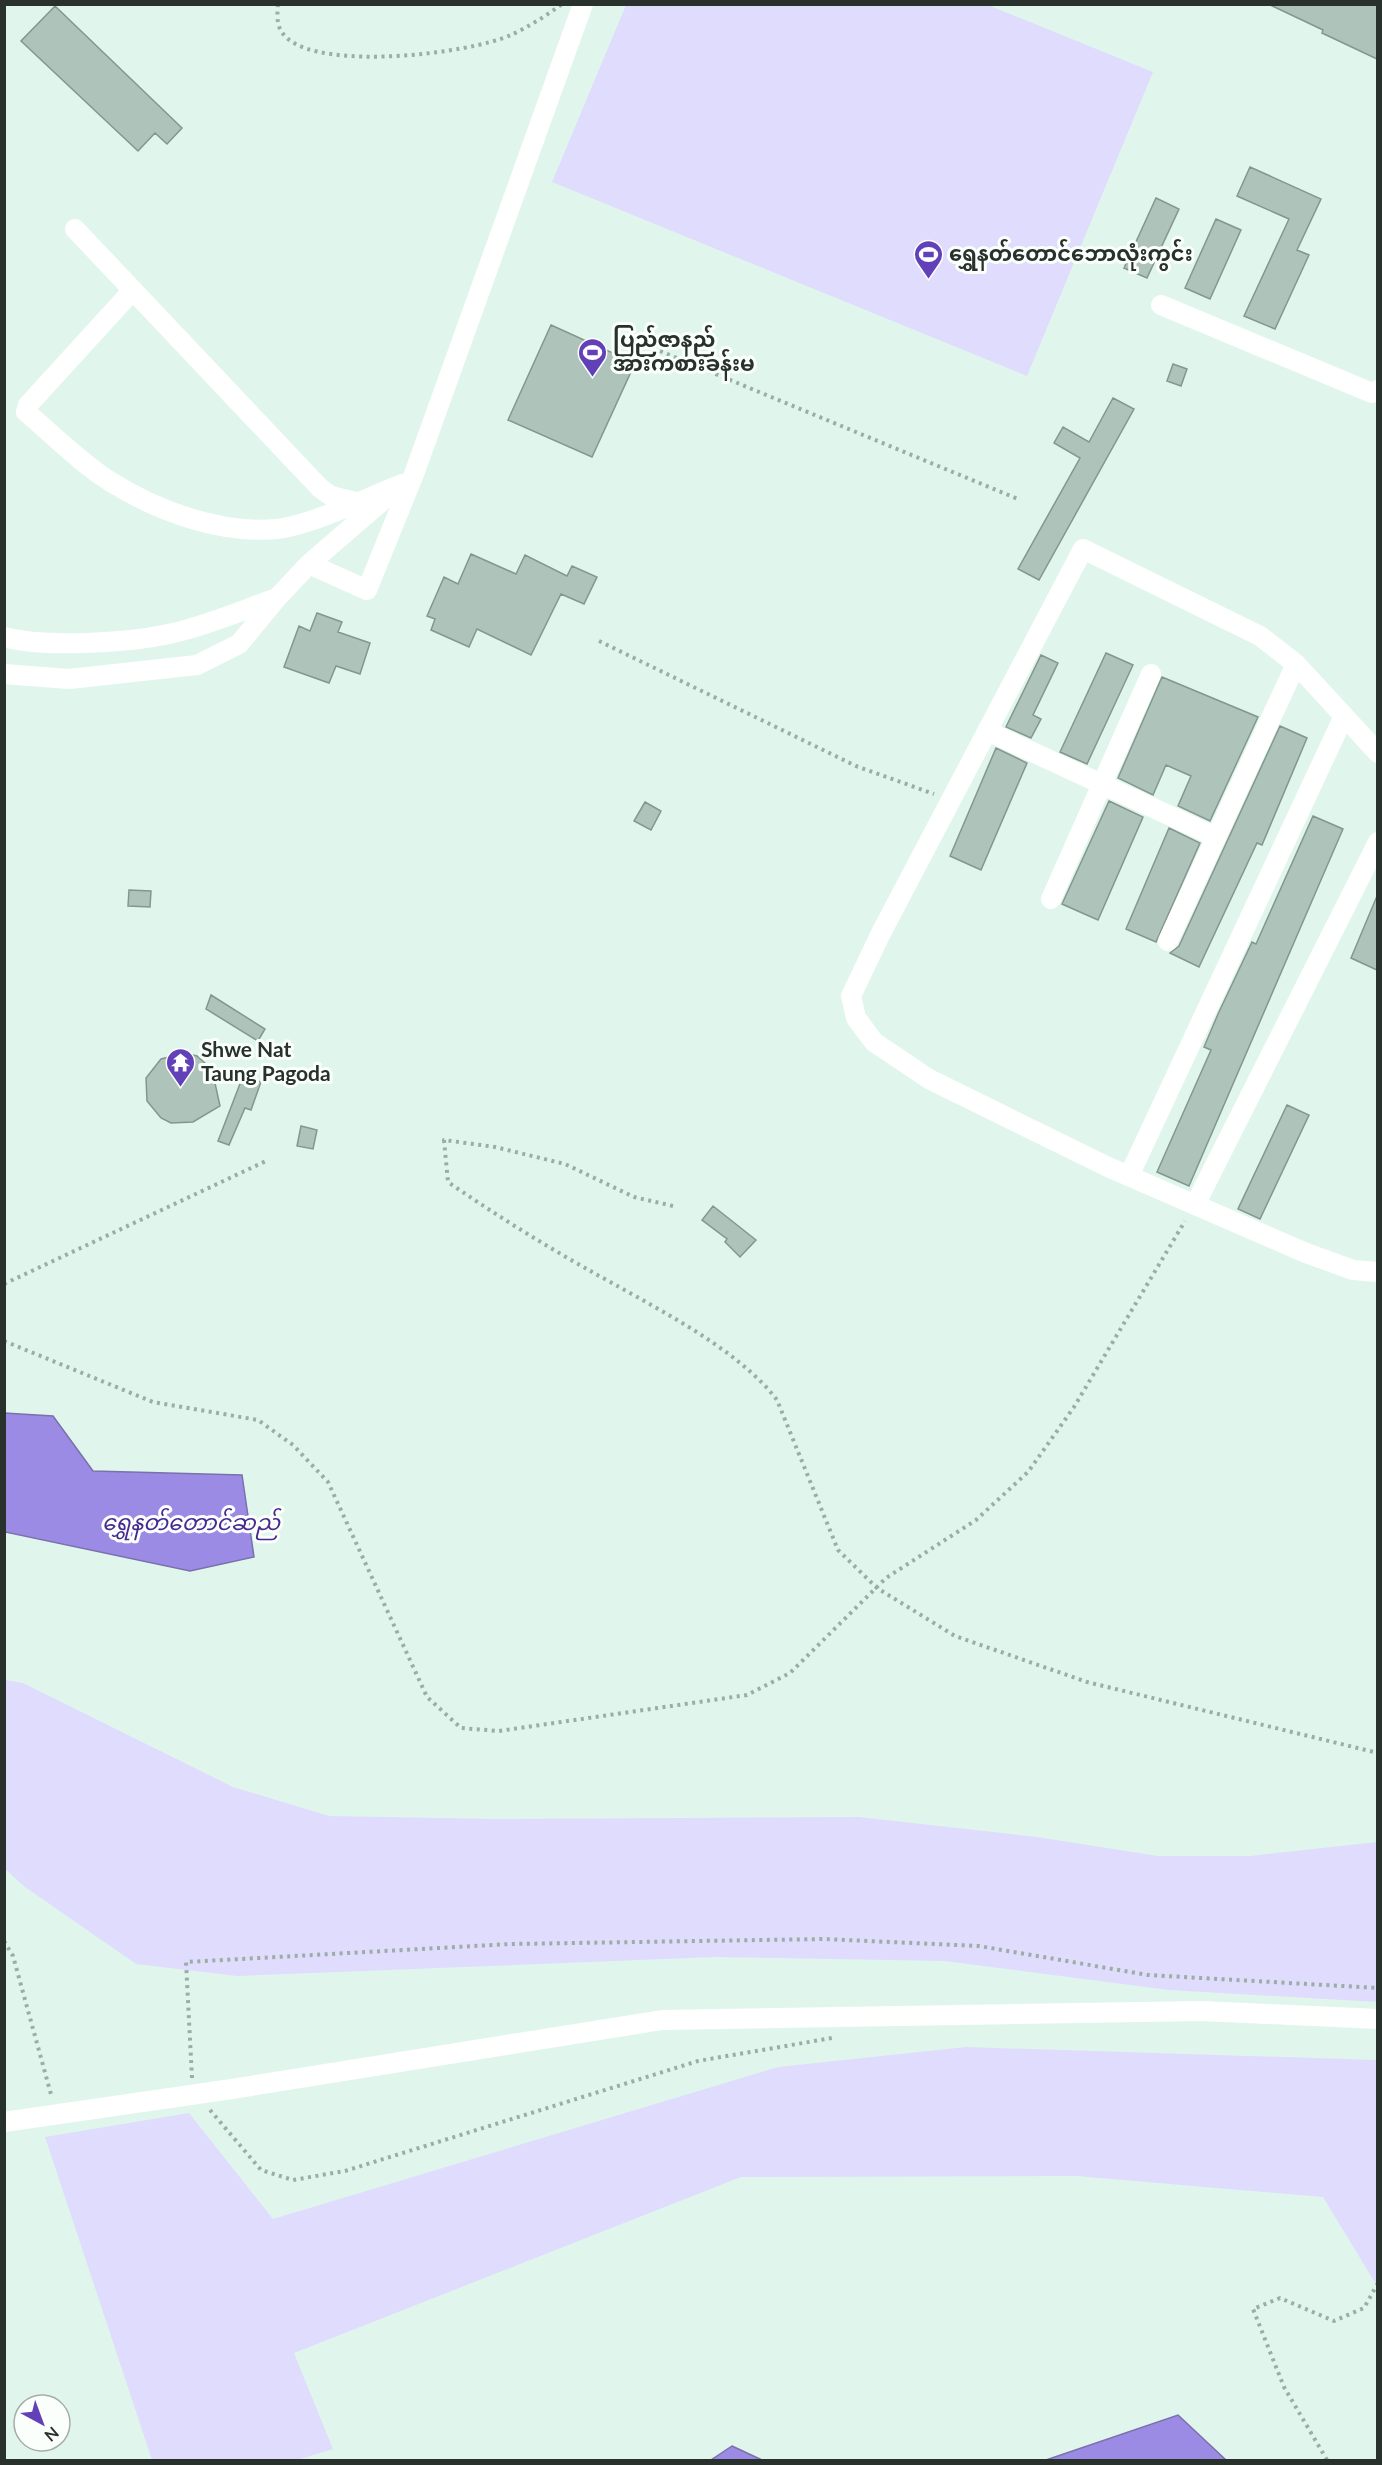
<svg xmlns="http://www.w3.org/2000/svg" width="1382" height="2465" font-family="Lato,'Noto Sans Myanmar',sans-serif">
  <rect width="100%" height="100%" fill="#e0f6ec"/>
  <path fill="#e0dcfd" d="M626,5H988L1153,72L1027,376L552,182Z
    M5,1680L23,1683L233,1787L329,1816L495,1819L859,1817L1037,1837L1158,1856H1250L1377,1842V2002L1169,1990L945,1961L715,1957L237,1976L136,1964L25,1887L5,1869Z
    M966,2047L1377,2060V2286L1323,2197L1076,2176L741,2177L294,2353L333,2449L297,2460H152L45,2137L189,2113L273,2219L778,2067Z"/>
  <path fill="#9c8be5" stroke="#7a70ae" stroke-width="1.5" d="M4,1413L53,1416L93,1471L242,1475L254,1557L190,1571L5,1532Z
    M1178,2415L1226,2460H1046Z
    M732,2446L762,2460H711Z"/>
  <path fill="#aec3b9" stroke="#83978e" stroke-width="1.5" d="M1268,4H1377V59L1322,33L1323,30Z
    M55,6L182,128L167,144L155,133L138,151L21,41Z
    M1250,167L1321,199L1297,250L1309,255L1275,329L1244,316L1289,219L1237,196Z
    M1156,198L1179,209L1147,278L1124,268Z
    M1216,219L1241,230L1210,299L1185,288Z
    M551,325L635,363L592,457L508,420Z
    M1173,364L1187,369L1181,386L1167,381Z
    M1113,398L1134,409L1039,580L1018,569L1080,458L1054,443L1063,427L1089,442Z
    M471,554L516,574L525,555L567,576L572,566L597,577L584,604L561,594L531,655L477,629L469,647L431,630L435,619L427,616L444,577L458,584Z
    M317,613L342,622L338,632L370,643L360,674L336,666L329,683L284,667L299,626L310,631Z
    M1106,653L1133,665L1087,764L1060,752Z
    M1041,655L1058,663L1033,715L1041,719L1031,738L1006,727Z
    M1162,677L1258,717L1210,821L1178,806L1191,776L1166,765L1153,795L1118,778Z
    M1280,726L1307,738L1262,845L1257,843L1199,967L1170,953L1179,946Z
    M996,748L1027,763L981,870L950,856Z
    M1109,801L1143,817L1098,920L1062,904Z
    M645,802L661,811L651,830L634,821Z
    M1313,816L1343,829L1189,1186L1157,1172L1211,1050L1204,1047L1218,1014L1252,942L1256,944Z
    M1169,828L1200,843L1156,942L1126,929Z
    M129,890L151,891L150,907L128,906Z
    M1377,896V970L1351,958Z
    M211,995L265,1029L258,1041L206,1009Z
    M185,1053L197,1056L206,1064L213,1074L220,1106L193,1122L171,1123L161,1118L147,1101L146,1078L161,1059Z
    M243,1076L261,1082L251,1110L245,1108L229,1145L218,1141Z
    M1287,1105L1309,1115L1260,1219L1238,1209Z
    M301,1126L317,1130L313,1149L297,1146Z
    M713,1206L756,1240L740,1257L725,1242L727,1239L702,1220Z"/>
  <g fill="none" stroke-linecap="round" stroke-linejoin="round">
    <path stroke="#9cada5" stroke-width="4" stroke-dasharray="3 4.5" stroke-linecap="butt" d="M278,4C277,18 276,28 287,38C323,71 468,54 511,35C528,27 546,16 562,4
      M660,351L1018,499
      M599,641L856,766L934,794
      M673,1206L634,1197L565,1164L495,1147L444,1140L448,1182C493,1213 539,1242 587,1269C646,1303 736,1346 777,1400L838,1550L877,1588L955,1636L1087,1682L1378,1753
      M4,1284L266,1161
      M4,1341L153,1402L258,1420L293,1445L328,1482L427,1697L461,1728L499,1731L747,1695L790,1673L886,1578L976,1520L1028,1472L1074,1407L1185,1221
      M4,1941L13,1956L52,2098
      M192,2078L186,1962L511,1944L824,1939L979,1946L1148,1975L1378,1988
      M210,2110L261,2170L293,2180L345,2171L698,2061L832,2038
      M1378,2232V2237
      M1327,2460L1284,2387L1253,2309L1280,2298L1334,2321L1364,2308L1378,2283"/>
    <path stroke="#fff" stroke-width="20" d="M75,229L320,488L331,496L356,502
      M133,290L28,405L26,412C53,435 81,463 111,482C159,512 221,534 277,529C309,526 369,497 402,484
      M1161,305L1372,393L1378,390
      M309,564L367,590L414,474L583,4
      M4,637C45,648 131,643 173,633C208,625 243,610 277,598
      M4,674L69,679L197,665L239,644L277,598L309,564L389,495
      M987,731L1216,837
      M1378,753L1296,664L1260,636L1083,549L881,933L851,996L856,1018L874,1042L929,1079L1108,1167L1306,1253L1353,1270L1378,1272
      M1051,899L1151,674
      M1168,941L1296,664
      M1129,1176L1344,716
      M1195,1205L1378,842
      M4,2122L232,2089L662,2020L1202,2011L1378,2019"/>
  </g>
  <defs>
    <symbol id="stadium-pin" viewBox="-11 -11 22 30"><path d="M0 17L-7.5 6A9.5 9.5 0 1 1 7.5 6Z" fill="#6240b8" stroke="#fafffc"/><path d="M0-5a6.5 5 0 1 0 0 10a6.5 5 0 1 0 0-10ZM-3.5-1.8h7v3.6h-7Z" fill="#fff"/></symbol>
    <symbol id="temple-pin" viewBox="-11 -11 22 30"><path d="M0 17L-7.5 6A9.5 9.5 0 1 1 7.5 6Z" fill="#6240b8" stroke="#fafffc"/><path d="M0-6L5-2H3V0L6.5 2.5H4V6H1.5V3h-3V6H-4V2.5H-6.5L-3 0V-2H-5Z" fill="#fff"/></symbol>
  </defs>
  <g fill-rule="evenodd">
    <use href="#stadium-pin" x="912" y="238" width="33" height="45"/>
    <use href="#stadium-pin" x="576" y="336" width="33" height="45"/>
    <use href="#temple-pin" x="164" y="1046" width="33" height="45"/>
  </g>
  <g text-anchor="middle" stroke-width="6" stroke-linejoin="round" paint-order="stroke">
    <g font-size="21" font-weight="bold" fill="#29312d" stroke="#fafffc" text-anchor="start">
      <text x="949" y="261">ရွှေနတ်တောင်ဘောလုံးကွင်း</text>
      <text x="613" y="347">ပြည်ဇာနည်<tspan x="613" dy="24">အားကစားခန်းမ</tspan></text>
      <text x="201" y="1057">Shwe Nat<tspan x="201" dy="24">Taung Pagoda</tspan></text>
    </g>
    <g font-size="22" font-style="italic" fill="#492990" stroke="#fafffc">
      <text x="191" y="1530">ရွှေနတ်တောင်ဆည်</text>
    </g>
  </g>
  <rect width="1382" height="2465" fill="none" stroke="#29312d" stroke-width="12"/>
  <g transform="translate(42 2423) rotate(139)"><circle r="28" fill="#fafffc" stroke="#a6ada9" stroke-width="1.5"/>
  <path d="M0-4.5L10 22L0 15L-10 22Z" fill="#6240b8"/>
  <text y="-9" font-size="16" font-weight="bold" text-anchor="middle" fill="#29312d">N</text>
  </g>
</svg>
